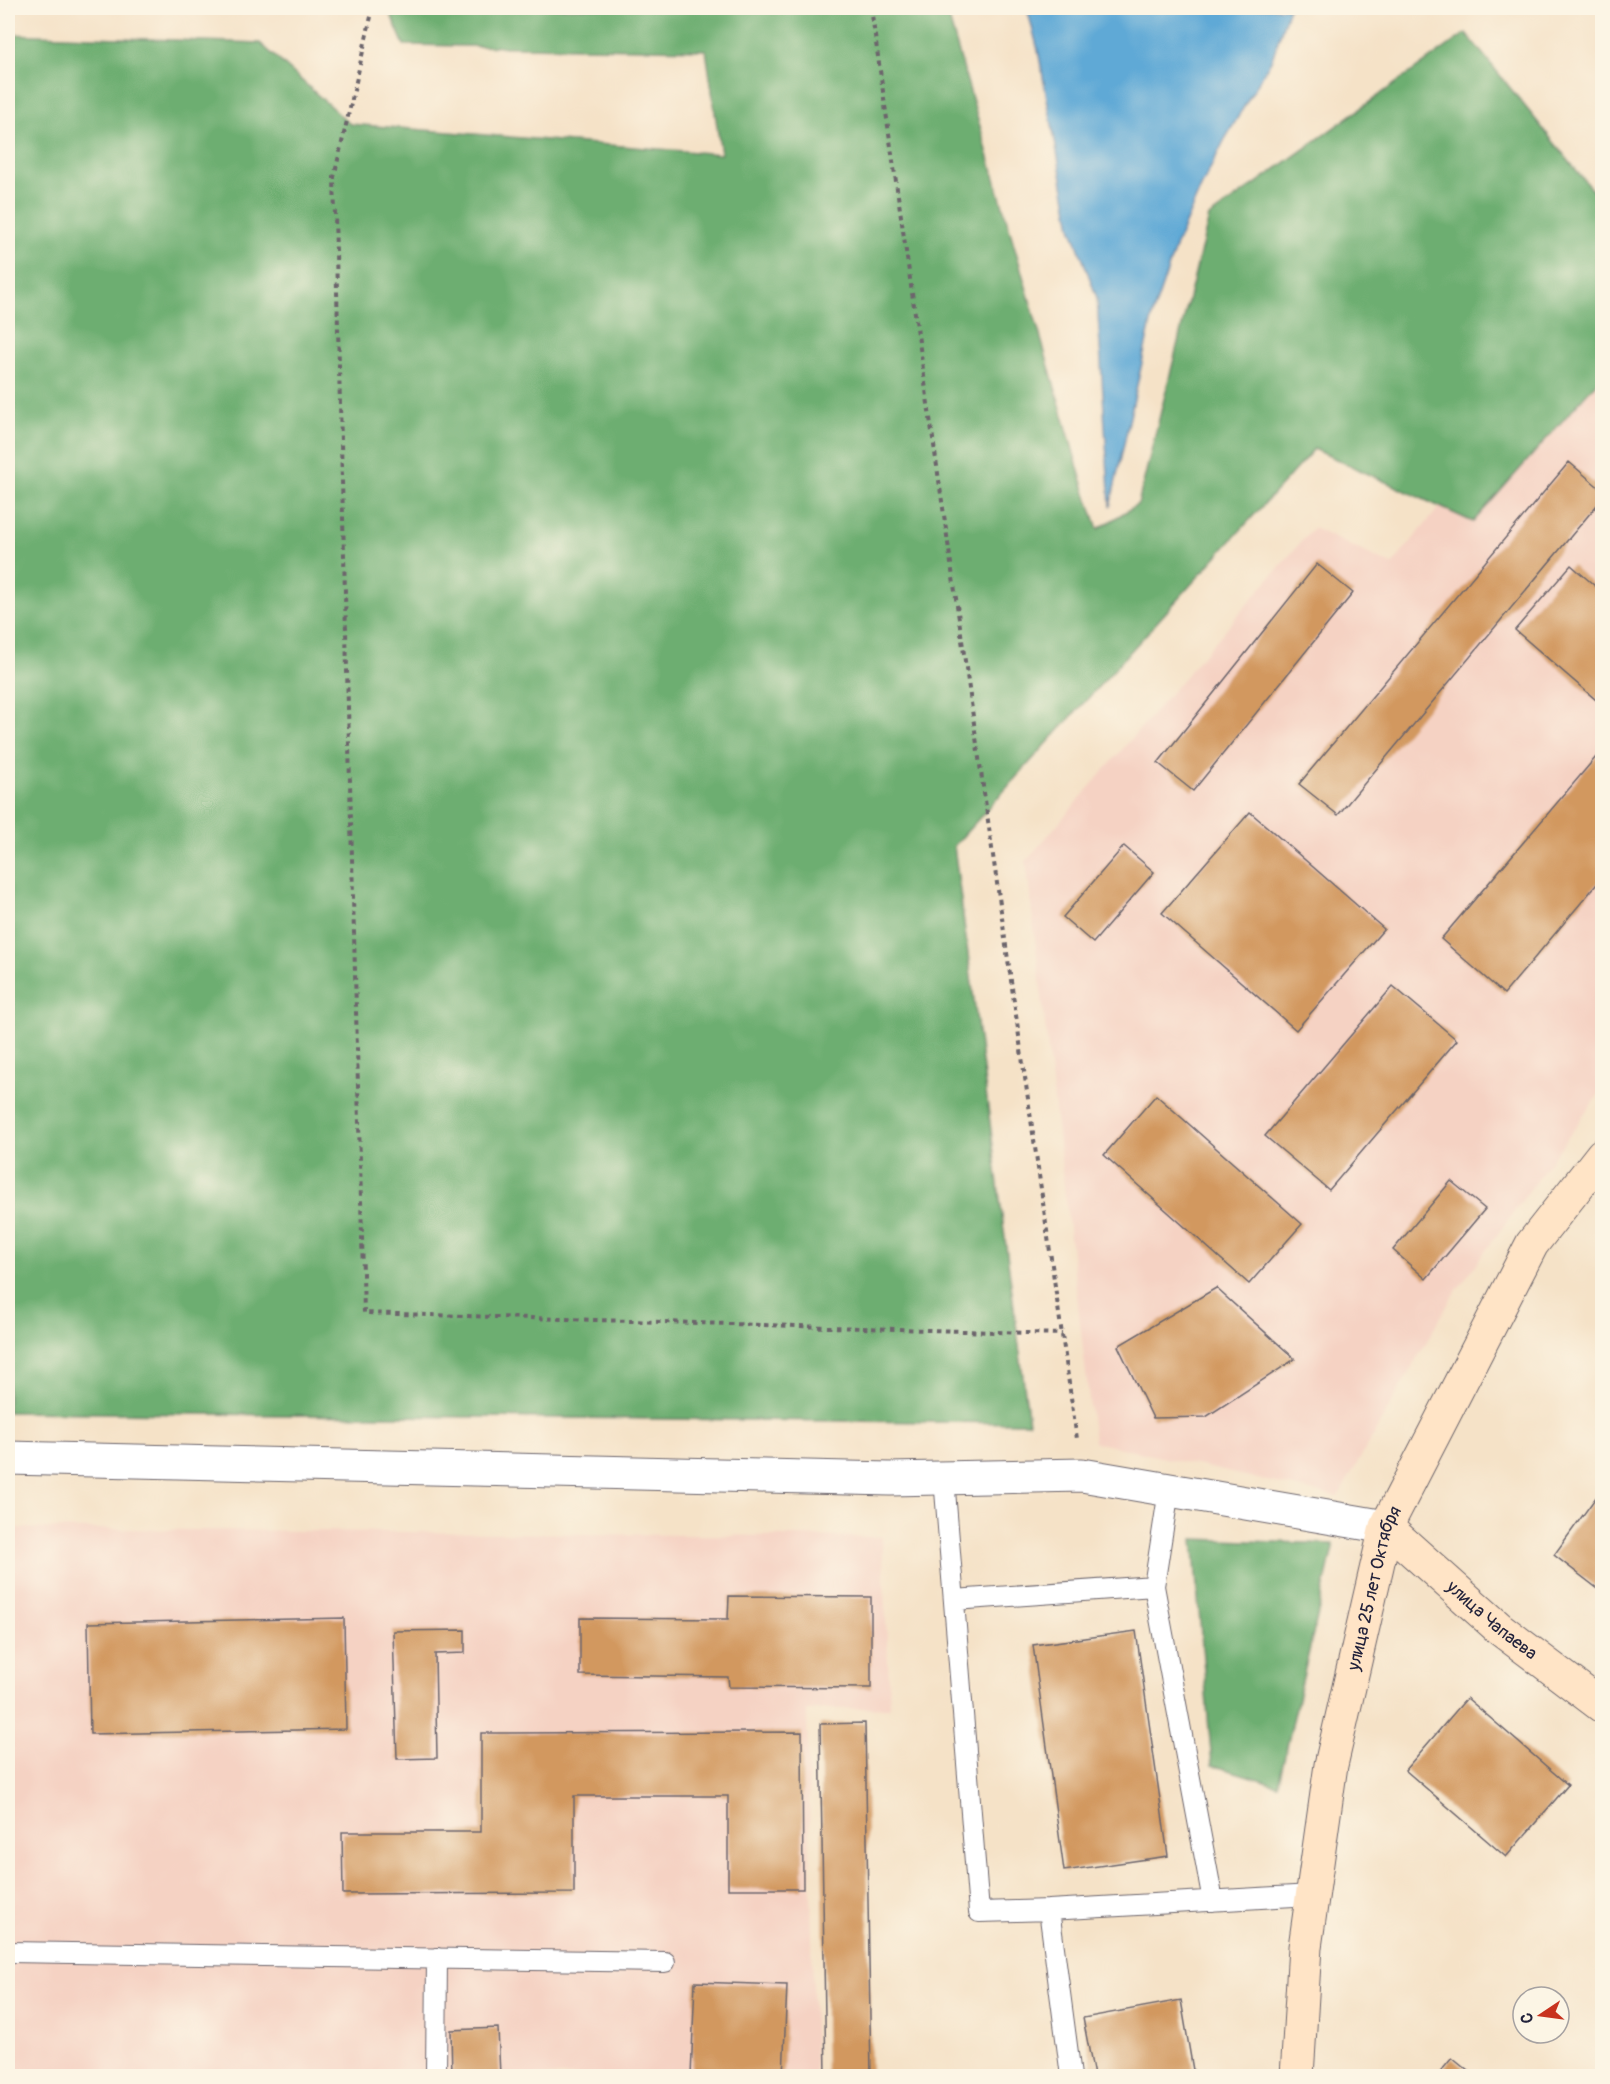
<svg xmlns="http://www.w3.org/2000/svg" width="1610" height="2084" font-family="Pangolin,sans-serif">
  <rect width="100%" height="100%" fill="#fcf5e5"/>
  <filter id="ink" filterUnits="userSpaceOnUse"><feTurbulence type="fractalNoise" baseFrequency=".0167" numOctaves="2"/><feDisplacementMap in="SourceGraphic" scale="12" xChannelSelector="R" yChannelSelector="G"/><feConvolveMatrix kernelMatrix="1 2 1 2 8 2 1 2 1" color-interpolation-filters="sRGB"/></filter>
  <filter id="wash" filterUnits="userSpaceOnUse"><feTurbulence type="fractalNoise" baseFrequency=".008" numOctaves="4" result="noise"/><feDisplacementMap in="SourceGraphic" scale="24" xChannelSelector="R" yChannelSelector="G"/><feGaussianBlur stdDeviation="1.35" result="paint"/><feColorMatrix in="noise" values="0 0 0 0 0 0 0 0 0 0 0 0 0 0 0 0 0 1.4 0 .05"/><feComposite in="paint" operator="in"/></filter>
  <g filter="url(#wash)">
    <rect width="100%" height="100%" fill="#f5e2c7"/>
    <path fill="#f5d2c3" d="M1602,309V1090L1452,1297L1338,1497L1094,1442L1026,861L1313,528L1392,565Z
      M8,1528L882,1537L890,1707L807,1710L815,2076H8Z"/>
    <path fill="#6dae71" stroke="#486856" stroke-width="1.5" d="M388,8H946L1081,478L1098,529L1138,504L1209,217L1466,33L1602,202V376L1473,522L1314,449L954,846L1029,1423L8,1412V34L260,43L350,124L721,154L706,50L404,45Z
      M1193,1539L1334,1544L1278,1785L1212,1765Z"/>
    <path fill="#5ea9d6" stroke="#406688" stroke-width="1.5" d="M1027,8H1289L1272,59L1225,139L1201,187L1176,245L1153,313L1110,507L1097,298L1071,227L1038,50Z"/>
    <g id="blocks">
      <path fill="#d2985e" d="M1569,462L1602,490V499L1338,815L1299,784Z
        M1317,564L1353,593L1193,791L1158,763Z
        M1571,565L1602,592V705L1515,630Z
        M1602,750V878L1504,994L1441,939Z
        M1250,812L1384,929L1296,1030L1162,913Z
        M1124,846L1154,872L1093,943L1063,917Z
        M1393,986L1457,1040L1329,1190L1265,1136Z
        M1156,1095L1302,1224L1249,1284L1104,1155Z
        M1451,1181L1485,1209L1426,1279L1393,1250Z
        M1216,1288L1295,1359L1206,1417L1153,1418L1118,1346Z
        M1602,1489V1592L1554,1555Z
        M729,1596L871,1597V1688L729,1687L728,1677L580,1675V1618L728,1619Z
        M344,1618L346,1729L90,1734L88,1623Z
        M465,1630V1653L435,1654L437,1758L397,1759L393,1631Z
        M1136,1631L1168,1856L1064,1871L1033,1645Z
        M1467,1698L1568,1785L1506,1857L1405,1770Z
        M865,1723L871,2076H826L820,1724Z
        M802,1732L803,1889H728V1796H574V1893L343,1894L342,1832H481V1733Z
        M695,1982L787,1985L783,2076H691Z
        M1181,2000L1194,2076H1094L1083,2018Z
        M498,2028L500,2076H452L451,2030Z
        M1452,2058L1474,2076H1437Z
        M64,2071L106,2075V2076H63Z"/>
    </g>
  </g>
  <g filter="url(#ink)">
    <use href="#blocks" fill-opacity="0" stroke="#6c656c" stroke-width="1.5"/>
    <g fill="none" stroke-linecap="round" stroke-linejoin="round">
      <defs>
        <path id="lane" d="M944,1478L979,1912L1049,1910
          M1154,1586L1213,1901
          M954,1600L1154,1586L1169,1490
          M8,1952L665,1962
          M436,2076L437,1958
          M1071,2076L1049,1910L1312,1895"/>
        <path id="street" d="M8,1458L890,1479L1082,1475L1386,1527"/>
        <g id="secondary">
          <path id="s1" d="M1386,1527L1500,1629L1602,1706"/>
          <path id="s2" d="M1297,2076L1305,1947L1331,1765L1386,1527L1532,1244L1602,1155"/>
        </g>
      </defs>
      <use href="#lane" stroke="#6c656c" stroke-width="22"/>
      <use href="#street" stroke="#6c656c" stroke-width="35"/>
      <use href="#secondary" stroke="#6c656c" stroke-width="35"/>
      <path stroke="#6c656c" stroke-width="4" stroke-dasharray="4.5 4.5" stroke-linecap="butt" d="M373,8L334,177L364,1313L1062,1334
        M871,8L1077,1439"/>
      <use href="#lane" stroke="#fff" stroke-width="20"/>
      <use href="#street" stroke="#fff" stroke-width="33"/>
      <use href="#secondary" stroke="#ffe4c6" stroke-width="33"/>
    </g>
  </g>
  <g text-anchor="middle" stroke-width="4.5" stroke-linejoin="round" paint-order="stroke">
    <g font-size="18" fill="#22223b" stroke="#fcf5e5">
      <text dy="6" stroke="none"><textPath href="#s2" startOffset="495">улица 25 лет Октября</textPath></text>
      <text dy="6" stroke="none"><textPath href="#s1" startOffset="141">улица Чапаева</textPath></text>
    </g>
  </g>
  <rect width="1610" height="2084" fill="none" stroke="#fcf5e5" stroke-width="30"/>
  <g transform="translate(1541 2015) rotate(257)"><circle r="28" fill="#fcf5e5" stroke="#a5a1a1" stroke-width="1.5"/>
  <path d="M0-4.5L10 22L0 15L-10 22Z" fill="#c8321e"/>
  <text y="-9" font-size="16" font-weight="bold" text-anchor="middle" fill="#22223b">С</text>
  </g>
</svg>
